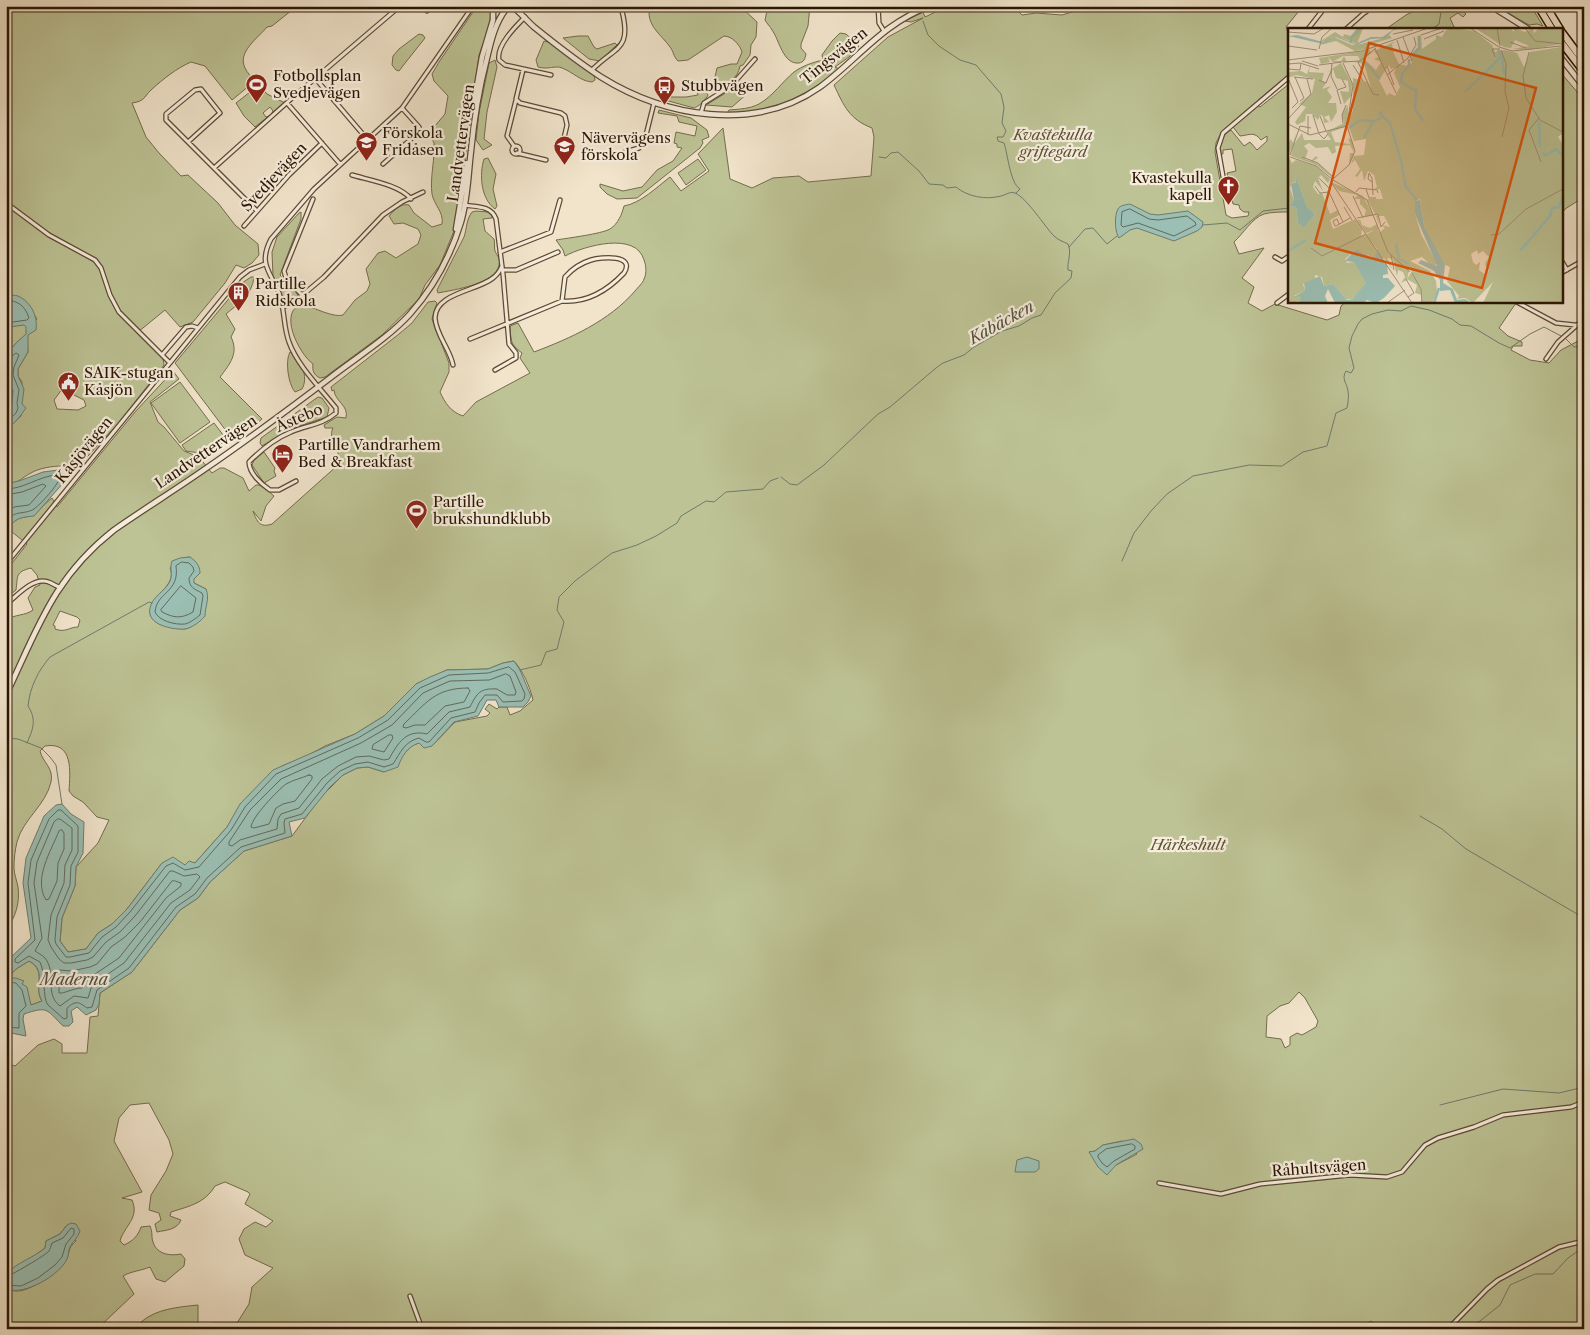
<svg xmlns="http://www.w3.org/2000/svg" width="1590" height="1335" font-family="'Libre Caslon Text',serif">
  <rect width="100%" height="100%" fill="#f1e4cb"/>
  <filter id="stains"><feTurbulence type="fractalNoise" baseFrequency=".004" numOctaves="4"/><feColorMatrix values="0 0 0 0 .2 0 0 0 0 .09 0 0 0 0 .02 0 0 0 .5 -.17"/></filter>
  <radialGradient id="worn" r=".72"><stop offset=".6" stop-color="#630" stop-opacity="0"/><stop offset="1" stop-color="#630" stop-opacity=".3"/></radialGradient>
  <path fill="#bdc395" stroke="#746c4c" fill-rule="evenodd" d="M6,6H297L272,26L267,27C258,38 237,52 245,68C247,73 252,77 255,81L232,100L205,66L191,62C177,68 163,79 151,90C143,98 145,101 132,103L146,137L159,153L181,176L188,175L218,203L235,225L258,244L259,255L252,263L244,268L236,265L225,283L193,322L180,327L165,310L138,332L163,358L164,365L116,426L73,472L70,474L62,466C53,466 39,468 31,473C23,477 22,480 13,483L6,474V430L21,416L22,382L18,376V369L28,352L27,339L23,338L17,342L6,355V329L9,327L24,324L26,327L37,319C26,303 29,297 6,295ZM63,388H66L74,395L84,400L86,406L78,410L57,409L54,400Z
    M477,6L491,7L490,25L479,55L458,213L454,231L440,265L425,285L419,299L382,335L325,377L320,378C314,375 312,371 313,364C299,354 276,309 304,304C313,308 335,318 343,315L355,300L367,291L370,284L366,269L378,253L385,251L396,258L418,244L421,235L418,229L403,223L394,224L389,216C394,210 401,203 409,205L414,213L432,227L442,224C444,212 434,205 432,194C430,179 434,164 434,149V143L429,133L445,114L448,96L434,81L432,74L439,62Z
    M650,6H740L757,22L756,37L751,45L750,55L743,65L740,66C738,78 729,84 718,83L715,77L717,68L731,64H737L742,52C740,45 732,36 724,36L688,60L678,61C673,56 674,52 670,47C661,34 645,25 650,6Z
    M768,6H810L808,26L801,44V48L806,54C805,59 804,62 799,63C783,65 779,39 772,30C770,26 767,24 765,20Z
    M948,6H1013L1022,15L1036,13L1062,15L1078,10L1107,6H1303L1286,27L1289,35V74L1222,131L1216,143L1215,152L1226,215L1232,218L1248,216L1249,212H1244L1240,209L1239,205L1233,204L1227,173L1236,171L1232,149L1223,150V154H1221C1217,144 1223,135 1231,130L1244,146L1250,142L1257,150L1267,141V136L1261,140C1254,131 1250,135 1240,136L1233,127L1258,106L1260,107L1289,84V212C1281,212 1271,212 1264,214C1252,218 1243,234 1234,242L1239,254L1264,248L1242,278L1254,287L1248,303L1262,311L1275,304L1327,320L1339,315L1341,306L1347,301H1515L1516,303L1499,328L1508,336L1522,342V346H1513L1511,350L1530,360L1549,363L1561,350L1582,339L1584,340V1329H1380L1371,1321L1360,1329H203L214,1323H237L249,1304L252,1287L273,1268L245,1255L239,1239L244,1229L255,1222L266,1227L273,1221L245,1204L250,1194L248,1192L225,1182L215,1186C205,1203 190,1206 171,1212L170,1216L181,1220C177,1230 166,1230 157,1232L155,1224L161,1220L159,1213L149,1210L151,1195L166,1171L173,1154L169,1140L149,1103L130,1105L119,1118L114,1141L142,1192L122,1198L132,1200C140,1218 124,1226 120,1241L124,1245C133,1241 138,1236 141,1227L150,1226C153,1233 151,1236 153,1242C157,1255 171,1256 181,1254L185,1259L184,1266L165,1282L156,1279L150,1267C140,1271 132,1271 123,1276L134,1294L97,1329H6V1287C21,1302 55,1272 65,1261C71,1254 66,1249 76,1241L67,1225L60,1234L46,1241L45,1248C33,1258 19,1264 7,1273L6,1277V1063L15,1066L38,1045L54,1039L62,1044V1053H87L90,1017L98,1016L100,993L132,972L180,910L198,898L210,882L244,851L292,836L320,798L343,775L357,768L368,767L384,772L413,745L419,743L432,746L455,722L487,716L490,713L485,709L489,704L497,709L499,707H507L510,715L520,711L533,700C530,687 523,671 514,661L503,663L488,669L447,670L416,684L384,716L355,734L325,746L307,756L282,766L249,795L227,827L195,863L186,865L162,863L127,909L112,924L98,933L86,949L68,952L60,941L62,918L75,886L76,867L98,843L109,820L97,817L83,802L73,796L69,791C70,773 74,741 45,746L40,751C43,763 54,768 51,782C46,805 23,819 17,842C15,850 14,859 14,868C14,874 17,881 18,887C20,902 16,917 6,930V620C15,614 25,616 33,610L28,598L35,587L40,585L37,575L31,568C15,572 18,576 16,590L6,598V571L27,544L12,532V524C21,514 23,520 33,514C41,510 45,503 52,498L57,507L135,412L173,371L179,379L150,402L158,422L164,427L184,451L199,457L212,473L220,468H224L243,478L249,491L256,485H261L274,496L266,506L261,521L253,511C257,522 260,528 272,524L339,464C342,451 327,440 333,428H325L324,425L337,417L346,418C349,405 335,402 334,390L332,391L331,387L399,334L412,323L428,302L435,301L437,303L432,319L449,363V372L440,392C445,403 451,412 463,416L476,402L530,373L520,358L522,353C510,344 511,341 510,326L518,323L534,352C571,338 609,321 635,291C638,287 643,283 644,279C647,273 646,265 644,260C636,231 584,246 565,256L563,250L556,240C568,238 601,234 610,229C618,224 622,214 624,206C641,203 657,187 670,177L681,191L709,171L698,154L723,128L730,179L752,188L773,178L799,176L808,182L871,176L874,137L872,128C849,119 844,106 834,85L888,37L923,18L911,22L905,21L923,12L925,17ZM190,557L200,573L193,579L194,583L206,589C208,603 206,610 197,620C194,623 192,627 188,628C184,630 177,628 173,627C166,627 156,624 152,618C149,614 150,611 152,607C156,592 177,584 170,568C177,559 179,558 190,557ZM60,611L77,617L80,620L78,627C69,627 66,633 55,629V626L53,625ZM1299,992L1305,998L1318,1021L1316,1027L1302,1035L1297,1033L1290,1037V1045L1285,1048L1281,1039L1266,1037L1267,1016L1280,1006L1289,1003ZM1122,1141L1137,1154L1116,1165L1089,1152L1095,1151L1103,1145Z
    M1424,6H1456L1466,14L1463,17L1458,13L1450,18L1455,29H1386L1406,15Z
    M1516,6H1531L1543,26L1537,24L1529,25L1503,10L1505,8L1510,11Z
    M840,33L846,34L859,46L849,57L835,67L839,69C806,97 770,113 727,113L729,110C740,109 749,109 759,104C773,96 782,82 794,72C802,66 814,62 823,60L822,55L832,41Z
    M419,34L423,35L425,38L402,67L399,71L396,70L392,65L393,56L399,49Z
    M578,36H588L594,47L597,49L615,43L617,45L600,61L589,59L563,38Z
    M544,41L552,43L594,75L595,80L592,82C580,81 573,72 562,68C556,65 548,70 538,67L536,60Z
    M495,60L497,67L487,112L484,139L492,145L483,150L476,140L479,113L489,63Z
    M1561,73L1584,100V197L1565,209L1561,215Z
    M737,83L741,84L749,92L732,107L706,105L724,94Z
    M259,85L267,94L285,103L272,113L273,111L270,107L263,113L266,117L269,116L255,127L244,116L236,103Z
    M705,91L708,95C706,100 698,107 694,108L665,100L656,94L667,96L668,94H671V97H686L698,95L697,92Z
    M659,110L691,118L707,130L709,137L702,140L703,143L700,148L637,198L617,199L607,194L600,187V184L623,191L642,187L657,170L673,161L682,148L677,147V144L674,143L676,132L695,136L697,126L679,122L677,116L658,113Z
    M488,158L496,174L493,189L497,206L495,209C481,199 479,175 484,159Z
    M698,159L706,170L686,185L678,173Z
    M476,211L488,212L492,216V218L483,219L485,231L494,239C495,243 494,247 495,251C497,256 501,259 499,265C496,284 453,290 438,293L437,290L464,237C467,228 466,220 472,212Z
    M301,212V219L280,275L289,284V287L291,289L293,288L298,295L297,298L288,302L284,300L273,276L272,252L277,237L299,213Z
    M251,277H254C252,295 239,303 226,314L235,329L231,337C239,353 230,364 220,377L262,419L254,426L230,436L175,363L242,283Z
    M290,352C301,359 309,377 302,389L295,392C288,384 285,360 290,352Z
    M180,382L210,422L180,443L151,403Z
    M318,397L322,398L329,408L327,417L290,429L262,446L260,443L261,438Z
    M214,423L227,440L206,454L186,451L182,445Z
    M264,452L275,468L274,471L276,476L264,483L252,465L254,460Z
    M29,961C48,972 33,987 42,1001L31,1005L22,984L23,981L7,979L16,969Z
    M198,1305V1329H141V1322C156,1309 178,1307 198,1305Z"/>
  <path fill="#9bbfb4" stroke="#6e7b6d" fill-rule="evenodd" d="M1130,204L1150,214L1158,215L1188,211L1203,222L1202,227L1197,231L1174,241L1137,228L1130,230L1119,238C1115,233 1114,216 1118,209C1120,205 1126,205 1130,204Z
    M6,295C10,295 15,295 18,296C31,302 38,316 36,330L28,335V352L18,369V376L24,389L22,404L26,408C21,415 15,424 6,429V355L17,342L26,334V327L24,325L9,327L6,329Z
    M58,470L67,478L65,481L34,516C9,518 11,524 6,546V484L19,481L43,472Z
    M190,557C196,561 200,566 200,573L194,579V583L206,589C210,598 205,607 205,616C201,621 192,628 185,629C173,630 146,625 150,608C152,597 164,592 169,583C174,575 169,569 172,561L180,558Z
    M514,661L520,670L531,696L528,702L523,707H499L496,700H487L478,716L454,722L432,746L424,748L419,743C407,747 402,756 398,767L384,772L368,767L357,768L343,775L330,787L305,818L289,822L292,836L244,851L210,882L198,898L180,910L132,972L100,993L99,1004L96,1010L86,1015L77,1007L71,1011L73,1022L69,1026H63C46,1009 48,1006 24,1014L23,1019L26,1036L6,1032V962L31,938L23,883L26,858L44,816L56,805L62,804L71,814L84,822L83,853L76,867L75,886L62,918L60,941L68,952L86,949L98,933L112,924L127,909L162,863L173,857L185,865L189,861L195,863L227,827L240,804L273,770L355,734L384,716L416,684L430,677L447,670L488,669L503,663ZM29,961C48,971 33,986 42,1001L31,1005L27,987L22,984L24,981L16,978H7L16,969Z
    M1134,1139L1141,1144L1143,1149L1116,1165L1107,1175L1098,1167L1089,1152L1095,1151L1103,1145Z
    M1027,1157L1039,1161V1169L1035,1172H1015L1017,1160Z
    M71,1223L76,1224L80,1231C78,1238 73,1241 70,1247C68,1251 69,1255 67,1259C60,1275 24,1296 7,1289V1273C18,1262 33,1258 45,1248L46,1241L60,1234L67,1225Z"/>
  <g fill="none" stroke-linecap="round" stroke-linejoin="round">
    <path stroke="#626a5b" stroke-width="1" d="M1130,209L1149,219L1158,220L1187,216L1195,222L1196,225L1174,236L1138,223L1123,227L1121,225L1122,212Z
      M6,300C19,301 25,306 29,318L27,320L6,323
      M6,358H10L16,353L19,355L14,367L13,375L19,390L17,403L18,408L16,413L6,423
      M6,365L7,379L13,391L11,409L6,413
      M6,489C24,489 39,476 57,475L60,478C56,487 42,503 34,509C23,516 8,508 6,528
      M6,495L22,492L43,484L46,486L29,505L14,507L6,513
      M182,562L189,563L193,567L194,571L189,578C189,587 194,589 202,593L203,596L200,615C196,618 190,623 185,624C175,625 159,621 155,612C157,591 180,593 176,566Z
      M181,586L196,598L193,612C181,619 174,618 162,612L161,610Z
      M509,667L515,672L525,694L524,699L522,701L503,702L497,695H485L479,703L475,712L451,718L429,742H426L419,738C404,742 401,752 393,764L384,767L368,762L355,764L340,771L327,783L302,814L285,819L284,823L285,833L241,847L207,878L195,894L176,907L129,968L97,990L92,1007L87,1008C79,1002 76,1000 67,1008V1018L64,1019C59,1014 53,1010 48,1005C42,998 46,974 40,962L29,956L18,963L15,962V959L35,940L28,883L31,860L49,819L58,810H61L78,826V852L71,866L70,885L57,917L55,940L56,944L66,957H70L89,953L102,937L116,927L130,912L166,866L173,863L185,870L199,867L231,830L245,807L276,774L358,738L388,720L420,688L449,675L488,673Z
      M506,674L510,676L516,692L515,695H507L497,689C480,688 477,693 470,707L449,712L427,734C406,729 398,743 389,759L384,760L369,756L356,757L338,766L322,779L299,808L281,814L278,819L277,829L240,840L232,846L229,845V842L250,810L281,779L361,743L392,725L423,693L434,688L450,681L489,680Z
      M468,688L470,691L464,702L445,706L425,725H415L406,728L403,727L404,724C426,703 435,688 468,688Z
      M389,735H392L393,738L384,752L372,749L373,745Z
      M309,775L312,776V779L295,801L283,804L276,808L269,824L254,828L251,827C252,817 277,791 286,784C293,780 302,778 309,775Z
      M58,819H60L72,828V850L65,865L64,883L51,915L48,940L51,947L59,959L64,963H71L87,960L93,957L106,942L120,932L135,916L170,871H173L184,876L197,874L200,877L190,890L171,903L124,963L92,985L88,998L74,996L60,1006C44,994 57,973 45,958C42,955 38,953 35,951L42,938L34,883L37,862L54,822Z
      M62,830L64,833V849L58,863L57,881L49,899L46,900C33,879 51,851 59,831Z
      M175,881L181,883V886L166,898L119,958L89,978L82,988C73,988 64,994 59,993V970L72,971L90,967L97,964L111,947L125,937L140,922L172,881Z
      M6,982L16,983L22,990L26,1006L19,1013V1028L6,1027
      M1132,1144L1135,1146V1149L1114,1161L1107,1167L1102,1163L1098,1157V1155L1106,1149Z
      M6,1277C10,1276 46,1255 49,1251C50,1250 51,1245 52,1243L63,1238L71,1228L74,1229V1234L66,1244L62,1257L55,1265L38,1278L21,1286L6,1285"/>
    <path stroke="#6e7b6d" stroke-width="1" d="M923,21L928,35L939,46L960,60L976,65L1001,94L1004,107L1002,123L1006,131L1003,137H997L998,141L1004,143C1008,155 1010,183 1020,189L1016,193
      M1432,29L1439,24L1441,12
      M879,157L886,158L891,153L898,152L919,171L929,184L943,185L947,188L956,187C968,197 986,200 1001,196C1006,195 1010,191 1015,193C1027,198 1045,227 1054,236C1058,240 1064,242 1068,244L1069,247
      M1203,225L1227,223L1240,230L1263,211L1289,208
      M1566,339L1574,347L1584,346
      M781,477L790,484L797,485L824,465L878,414L890,407L936,368L943,363L964,355L974,347L1002,331L1019,326L1032,318L1041,315L1055,293L1071,278L1072,271L1068,270C1067,263 1071,255 1069,247L1085,229L1093,228L1107,244L1117,236
      M1122,561L1134,533L1151,511L1167,494L1193,476L1249,465L1282,466L1303,452L1327,446L1336,413L1347,408C1348,403 1349,396 1348,391C1347,383 1341,379 1346,371L1351,373L1354,368L1349,348L1352,336L1358,324L1362,319L1372,314L1388,310L1401,311L1411,306L1429,310L1452,319L1460,325L1471,326L1499,343L1510,348L1530,334L1544,327L1561,336
      M520,670L541,665L546,652L557,649L564,622L557,610L559,597L575,581L612,553L637,545L656,536L677,523L681,516L706,501L714,502L726,492L763,489L770,481L778,478
      M6,738L18,739L41,748L50,757L56,765L62,804
      M27,743C33,729 37,720 28,706C30,687 38,671 50,657L149,602L152,603
      M1420,816L1442,829L1466,849L1584,918
      M1440,1105L1503,1089L1559,1093L1584,1087
      M1470,1329L1500,1305L1510,1285L1535,1274H1553L1568,1258L1584,1247"/>
    <defs>
      <path id="minor" d="M878,6L879,23L884,31
        M1359,6L1366,12
        M427,11L429,6
        M518,12L523,6
        M525,17C515,27 496,46 499,60L505,65L551,75
        M1308,29L1326,6
        M1346,29L1372,6
        M523,70L516,99L520,103L561,113L565,116L567,125L561,151
        M592,70C615,46 632,51 622,11
        M315,78L367,139
        M287,103L340,164
        M701,113L704,103L731,86L755,59
        M188,142L220,113L201,89L195,90L166,114V120L257,211
        M514,146L507,136L516,100
        M512 150a4 4 0 1 1 8 0a4 4 0 1 1-8 0Z
        M625,152L639,148L644,143L654,103
        M517,153L546,160
        M383,164L420,131L419,127L402,108
        M214,168L291,99L400,6
        M352,175C369,180 400,185 411,199
        M1224,182L1218,148L1223,133L1289,77
        M6,203L49,235L95,260L101,268L110,295L119,312L170,363
        M464,205C476,207 491,205 496,219L503,274L509,344L516,353V358L495,370
        M244,226L289,175L322,143
        M500,252L551,232L560,200
        M1275,257L1282,261L1289,256
        M1561,260L1567,270
        M503,270H516L558,252
        M1561,273L1584,260
        M302,295L286,278L284,271L313,199
        M1515,301L1556,323L1584,326
        M1277,303L1289,294
        M283,307L293,303L324,277L383,215L402,202L423,192
        M470,339L562,301C587,303 607,291 624,273C636,254 601,257 591,260C581,263 572,269 565,277L562,301
        M162,355L186,327L192,326L198,328
        M1546,359L1558,342L1584,319
        M453,365C450,349 436,335 435,318C435,293 477,291 493,278C497,275 500,271 502,266
        M296,481L279,490H270C261,484 249,473 249,462C261,450 276,438 291,432C307,425 322,425 336,413V408C321,389 297,365 289,342C283,326 285,309 279,293C270,271 258,264 271,239L314,189L402,108L473,6
        M6,564L240,277L249,270L265,264
        M6,604C16,597 30,580 44,581C49,581 54,585 59,587
        M1159,1183L1221,1194L1260,1184L1350,1175L1387,1177L1402,1172L1425,1145L1438,1138L1474,1127L1503,1115L1571,1107L1584,1102
        M410,1296L422,1329
        M1448,1329L1487,1289L1498,1280L1559,1247L1584,1241"/>
      <path id="tertiary" d="M512,6C520,12 526,20 534,27C555,44 578,62 601,77C665,117 755,133 820,87C858,59 883,23 930,6
        M1491,6L1528,29
        M1561,58L1584,87
        M474,103L482,57L493,20V6
        M456,229L467,163
        M6,695C38,628 53,578 114,530C144,509 175,490 205,469C248,440 289,409 330,378C357,357 387,339 410,314C433,288 451,255 461,222C468,198 468,175 471,151C474,119 479,89 487,58C491,41 495,23 506,9"/>
      <path id="motorway" d="M1538,6L1552,29
        M1546,6L1560,29
        M1561,31L1584,62
        M1561,42L1584,72"/>
    </defs>
    <use href="#minor" stroke="#5c4a34" stroke-width="5.5"/>
    <use href="#tertiary" stroke="#5c4a34" stroke-width="7"/>
    <use href="#motorway" stroke="#2a1602" stroke-width="9"/>
    <use href="#minor" stroke="#f6eddd" stroke-width="3"/>
    <use href="#tertiary" stroke="#f6eddd" stroke-width="4.5"/>
    <use href="#motorway" stroke="#f1e4cb" stroke-width="6"/>
  </g>
  <defs>
    <symbol id="stadium-pin" viewBox="-11 -11 22 30"><path d="M0 17L-7.5 6A9.5 9.5 0 1 1 7.5 6Z" fill="#8f2418" stroke="#f6eddd"/><path d="M0-5a6.5 5 0 1 0 0 10a6.5 5 0 1 0 0-10ZM-3.5-1.8h7v3.6h-7Z" fill="#fff"/></symbol>
    <symbol id="bus-pin" viewBox="-11 -11 22 30"><path d="M0 17L-7.5 6A9.5 9.5 0 1 1 7.5 6Z" fill="#8f2418" stroke="#f6eddd"/><path d="M-5-6H5V4H4V6H2V4H-2V6H-4V4H-5ZM-3.5-4V0h7V-4ZM-3.5 1.2v1.5H-2V1.2ZM2 1.2v1.5H3.5V1.2Z" fill="#fff"/></symbol>
    <symbol id="school-pin" viewBox="-11 -11 22 30"><path d="M0 17L-7.5 6A9.5 9.5 0 1 1 7.5 6Z" fill="#8f2418" stroke="#f6eddd"/><path d="M0-5L7-2L0 1L-7-2ZM-4 1L0 2.5L4 1V4Q0 6-4 4Z" fill="#fff"/></symbol>
    <symbol id="church-pin" viewBox="-11 -11 22 30"><path d="M0 17L-7.5 6A9.5 9.5 0 1 1 7.5 6Z" fill="#8f2418" stroke="#f6eddd"/><path d="M-1.2-6h2.4v3.5h3.3v2.4h-3.3V6h-2.4V-.1h-3.3v-2.4h3.3Z" fill="#fff"/></symbol>
    <symbol id="building-pin" viewBox="-11 -11 22 30"><path d="M0 17L-7.5 6A9.5 9.5 0 1 1 7.5 6Z" fill="#8f2418" stroke="#f6eddd"/><path d="M-4-6H4V6H1V3H-1V6H-4ZM-2.5-4.3h1.7v1.8h-1.7ZM.8-4.3h1.7v1.8H.8ZM-2.5-1h1.7V.8h-1.7ZM.8-1h1.7V.8H.8Z" fill="#fff"/></symbol>
    <symbol id="civic-pin" viewBox="-11 -11 22 30"><path d="M0 17L-7.5 6A9.5 9.5 0 1 1 7.5 6Z" fill="#8f2418" stroke="#f6eddd"/><path d="M-.6-6.5H3V-4.5H.6V-3L4-1V1h2V6H-6V1h2V-1L-.6-3ZM-1.2 2.5V6h2.4V2.5Z" fill="#fff"/></symbol>
    <symbol id="hotel-pin" viewBox="-11 -11 22 30"><path d="M0 17L-7.5 6A9.5 9.5 0 1 1 7.5 6Z" fill="#8f2418" stroke="#f6eddd"/><path d="M-6-4.5h1.5V1H6V5H4.5V3h-9V5H-6ZM-4 0a1.8 1.8 0 1 1 3.6 0ZM.5 0V-2.5h3Q6-2.5 6 0Z" fill="#fff"/></symbol>
  </defs>
  <g fill-rule="evenodd">
    <use href="#stadium-pin" x="244" y="72" width="25" height="34"/>
    <use href="#bus-pin" x="652" y="74" width="25" height="34"/>
    <use href="#school-pin" x="354" y="130" width="25" height="34"/>
    <use href="#school-pin" x="552" y="134" width="25" height="34"/>
    <use href="#church-pin" x="1216" y="174" width="25" height="34"/>
    <use href="#building-pin" x="226" y="280" width="25" height="34"/>
    <use href="#civic-pin" x="56" y="370" width="25" height="34"/>
    <use href="#hotel-pin" x="270" y="442" width="25" height="34"/>
    <use href="#stadium-pin" x="404" y="498" width="25" height="34"/>
  </g>
  <g text-anchor="middle" stroke-width="4.5" stroke-linejoin="round" paint-order="stroke">
    <g font-size="15" fill="#2a1602" stroke="#f6eddd">
      <text transform="translate(834 56) rotate(-39)" y="5">Tingsvägen</text>
      <text transform="translate(461 143) rotate(-82)" y="5">Landvettervägen</text>
      <text transform="translate(274 177) rotate(-47)" y="5">Svedjevägen</text>
      <text transform="translate(299 418) rotate(-23)" y="5">Åstebo</text>
      <text transform="translate(84 450) rotate(-51)" y="5">Kåsjövägen</text>
      <text transform="translate(206 452) rotate(-34)" y="5">Landvettervägen</text>
      <text transform="translate(1319 1168) rotate(-4)" y="5">Råhultsvägen</text>
    </g>
    <g font-size="15" fill="#2a1602" stroke="#f6eddd" text-anchor="start">
      <text x="273" y="81">Fotbollsplan<tspan x="273" dy="17">Svedjevägen</tspan></text>
      <text x="681" y="91">Stubbvägen</text>
      <text x="382" y="138">Förskola<tspan x="382" dy="17">Fridåsen</tspan></text>
      <text x="581" y="143">Nävervägens<tspan x="581" dy="17">förskola</tspan></text>
      <text x="1212" y="183" text-anchor="end">Kvastekulla<tspan x="1212" dy="17">kapell</tspan></text>
      <text x="255" y="289">Partille<tspan x="255" dy="17">Ridskola</tspan></text>
      <text x="84" y="378">SAIK-stugan<tspan x="84" dy="17">Kåsjön</tspan></text>
      <text x="298" y="450">Partille Vandrarhem<tspan x="298" dy="17">Bed &amp; Breakfast</tspan></text>
      <text x="433" y="507">Partille<tspan x="433" dy="17">brukshundklubb</tspan></text>
    </g>
    <g font-size="15" font-style="italic" fill="#5d5335" stroke="#f6eddd">
      <text x="1053" y="140">Kvastekulla<tspan x="1053" dy="17">griftegård</tspan></text>
      <text x="1188" y="850">Härkeshult</text>
    </g>
    <g font-size="16" font-style="italic" fill="#525140" stroke="#f6eddd">
      <text transform="translate(1001 322) rotate(-29)" y="6">Kåbäcken</text>
      <text x="74" y="985">Maderna</text>
    </g>
  </g>
  <g transform="translate(1288 28)">
    <rect width="275" height="275" fill="#f1e4cb"/>
    <path d="M69,0H75L69,16L49,8L37,14L33,13L47,4L55,9L56,6L63,8ZM113,0L103,3L101,7L104,10L83,16L78,21L67,23L48,13L32,17L46,9L64,17L73,16L92,11L106,1ZM164,0L186,3L204,17L207,24L216,22L229,25L236,39L242,24L273,19V16L240,22L225,21L241,18L227,12L223,20L216,19L187,0H222L226,4V0L237,4L245,0L246,5L251,0H275V105L270,109L275,117V275H195L205,254L185,275L177,270L169,271L171,268L159,253L162,239L155,236L136,198L132,171L127,173V186L133,206L149,236L144,238L134,229L122,233L142,243L148,253L149,264L144,275H133L134,267L127,265L129,257L119,251L124,243L121,242L119,252L113,255L117,249L115,244L110,242L109,248L105,231L99,230L105,242L96,230L93,231L79,206L87,202L78,205L70,193L72,191L74,197L82,200L89,196L91,205L97,200L93,197L102,199L96,188H90L91,197L88,188L91,186H87L79,171H95L92,161L85,162L89,159L86,147L80,143L76,153L74,142L69,149L67,148L72,141L67,132L63,136L66,128L76,127L78,111L66,113L59,94V102L57,99L43,104L47,114L62,116L60,110L64,112L66,123L65,129L61,136L62,125H66L62,117L47,118L48,124L44,126L40,119L28,120L21,115L16,118L20,123L17,131L23,133L28,128L30,130L25,133L32,137L45,150L28,137L3,128L5,119L0,126V115L3,111L5,115L8,105L6,116L14,105L16,112H43L38,104L56,95L54,86L60,77V94L65,82V50L79,54L83,60L76,36L67,34L72,32L70,28H55L46,33H53L56,28L59,34H45L40,29L42,34L33,36L31,30L82,22V25L108,13L104,16L106,26L111,36L119,38L124,35L123,28L131,18L129,8L133,7L134,21L148,11V7L154,9L158,2ZM86,23L91,29L86,31L93,34L88,42L76,31ZM101,37L103,41L109,39L106,45L112,59L107,68L101,65L99,68L91,52ZM189,222L190,226L195,223L201,229L197,236L201,243H198L199,248L191,242L192,234L188,237L185,234L183,226ZM53,35L64,56L63,68L56,76L52,63L61,64L60,53L48,50L45,41L39,44ZM22,38L21,44L36,45L34,53L38,55L34,61L43,58L39,62L44,69L40,75H48L49,84L43,94L41,87L36,89L41,94L36,95L35,88L32,87L30,92L24,86H18L17,93L9,97L7,94L18,79L11,76L24,65L27,51L8,47L0,50V44L13,43L19,46ZM0,128L4,135L8,132L28,138L42,151L40,155L33,147L30,150L35,163L27,153L25,159L30,166L34,165L42,186L50,182L51,187L42,192L45,201L67,191L74,201L73,208L79,207L89,221L86,230L71,223L69,227L68,221L57,231L59,235L66,234L78,254L77,259L64,272L58,271L45,256L36,258L34,249L27,247V251L15,256L17,262L6,268H13L14,273L0,275ZM7,146L19,179L27,186L16,200L10,195L8,179L1,178L6,172L2,161L3,156L8,153ZM43,154L75,168L85,187L76,189L78,182L72,176V171H66L70,167L51,163Z" fill="#bdc395" fill-rule="evenodd"/>
    <path d="M108,0L97,10L83,11L68,17L48,9L35,16L0,8L9,7L35,14L49,8L67,16L83,9H95ZM7,146L19,179L27,186L16,200L10,195L8,179L1,178L6,172L3,156L8,154ZM132,172L136,198L157,237L155,255L165,261L169,272L177,271L183,275H167L162,262L152,263V252L146,243L130,235L133,232L149,238L127,186V173ZM68,221L86,231L88,223L99,237L100,246L95,247V250H100L107,258L96,270L88,275L79,272L75,275H47L40,261L37,268L40,275H11L13,268L6,269L17,262L16,255L32,248L36,258L45,256L59,272H64L78,255L66,234L57,233Z" fill="#9bbfb4"/>
    <path fill="none" stroke="#9bbfb4" stroke-width="2.5" d="M63,15V10L73,0M124,27L131,20V9M214,30L216,46M121,31V37L114,46L113,54L128,63L127,81L135,93M77,34L92,51M177,64L213,29L210,22M94,83L92,86L102,95L113,133M251,93L252,119M61,100L72,92L85,93M76,110L85,94L93,90M254,125L258,127L268,121L275,128M113,133L118,159L129,172M108,216L111,231L121,236M0,223L18,212M232,223L262,188L264,180L271,179L275,168M146,275L151,260"/>
    <path fill="none" stroke="#a1927b" stroke-width="1" d="M182,0L211,19L224,23L273,18M209,0L212,18M237,0L247,13L275,16M0,4L26,6L36,0M105,6L125,2M133,7L154,0M115,9L124,33M136,11L156,3M109,12L116,35M222,14L238,20M0,18L29,22M31,21L34,9L44,0M87,21L108,65M213,22L218,36L217,64L221,80L214,109M241,24L235,48L238,70L252,92L275,104M207,29L204,21H212M0,32L74,23L140,0M14,33L30,38M55,34L72,33L88,20M70,34L85,66L91,67M44,35L43,48L49,61M0,36L12,35L31,41M31,37L54,34M65,37L75,53M99,38L106,57M0,41L12,42L13,35M99,47L120,30L128,17L126,9M6,49L25,51M7,49L16,70L12,73M0,50L10,74L4,80M31,52L38,55L44,41M53,76L49,62L58,59L54,51M25,87L31,106L36,111L40,106M20,88V107M32,88L38,103M251,90L241,102L253,134M0,91L23,66L19,51M55,95L54,87L58,77M0,96L22,107L59,98M2,127L12,98L23,100M2,129L28,138L44,151M14,129L30,135L46,150M31,150L43,162M45,151L61,137L67,123L59,98L65,57L55,35M45,152L79,172L100,224L122,244M43,154L124,275M84,154L80,151L81,145L84,150L85,167M27,158L32,165L41,164L55,194M78,161L81,170H88M68,164L71,160L89,162L90,165M65,168L75,190M56,179L64,192M69,190L90,186L93,199L97,194M51,196L49,191L45,193L47,198H48L62,190M203,207L211,206L238,181L275,161M23,220L34,228L78,206M103,227L106,242M124,245L133,261L134,275M118,251L126,265L120,269M99,275L117,262"/>
    <path fill="#de560c" fill-opacity="0.15" stroke="#de560c" stroke-width="2.5" d="M81,15L248,60L194,260L27,215Z"/>
    <rect width="275" height="275" fill="none" stroke="#2a1602" stroke-width="2.5"/>
  </g>
  <rect width="1590" height="1335" fill="none" stroke="#f1e4cb" stroke-width="25"/>
  <rect x="8" y="8" width="1575" height="1320" fill="none" stroke="#2a1602" stroke-width="2.5"/>
  <rect x="12" y="12" width="1565" height="1310" fill="none" stroke="#2a1602"/>
  <rect width="100%" height="100%" filter="url(#stains)"/>
  <rect width="100%" height="100%" fill="url(#worn)"/>
</svg>
